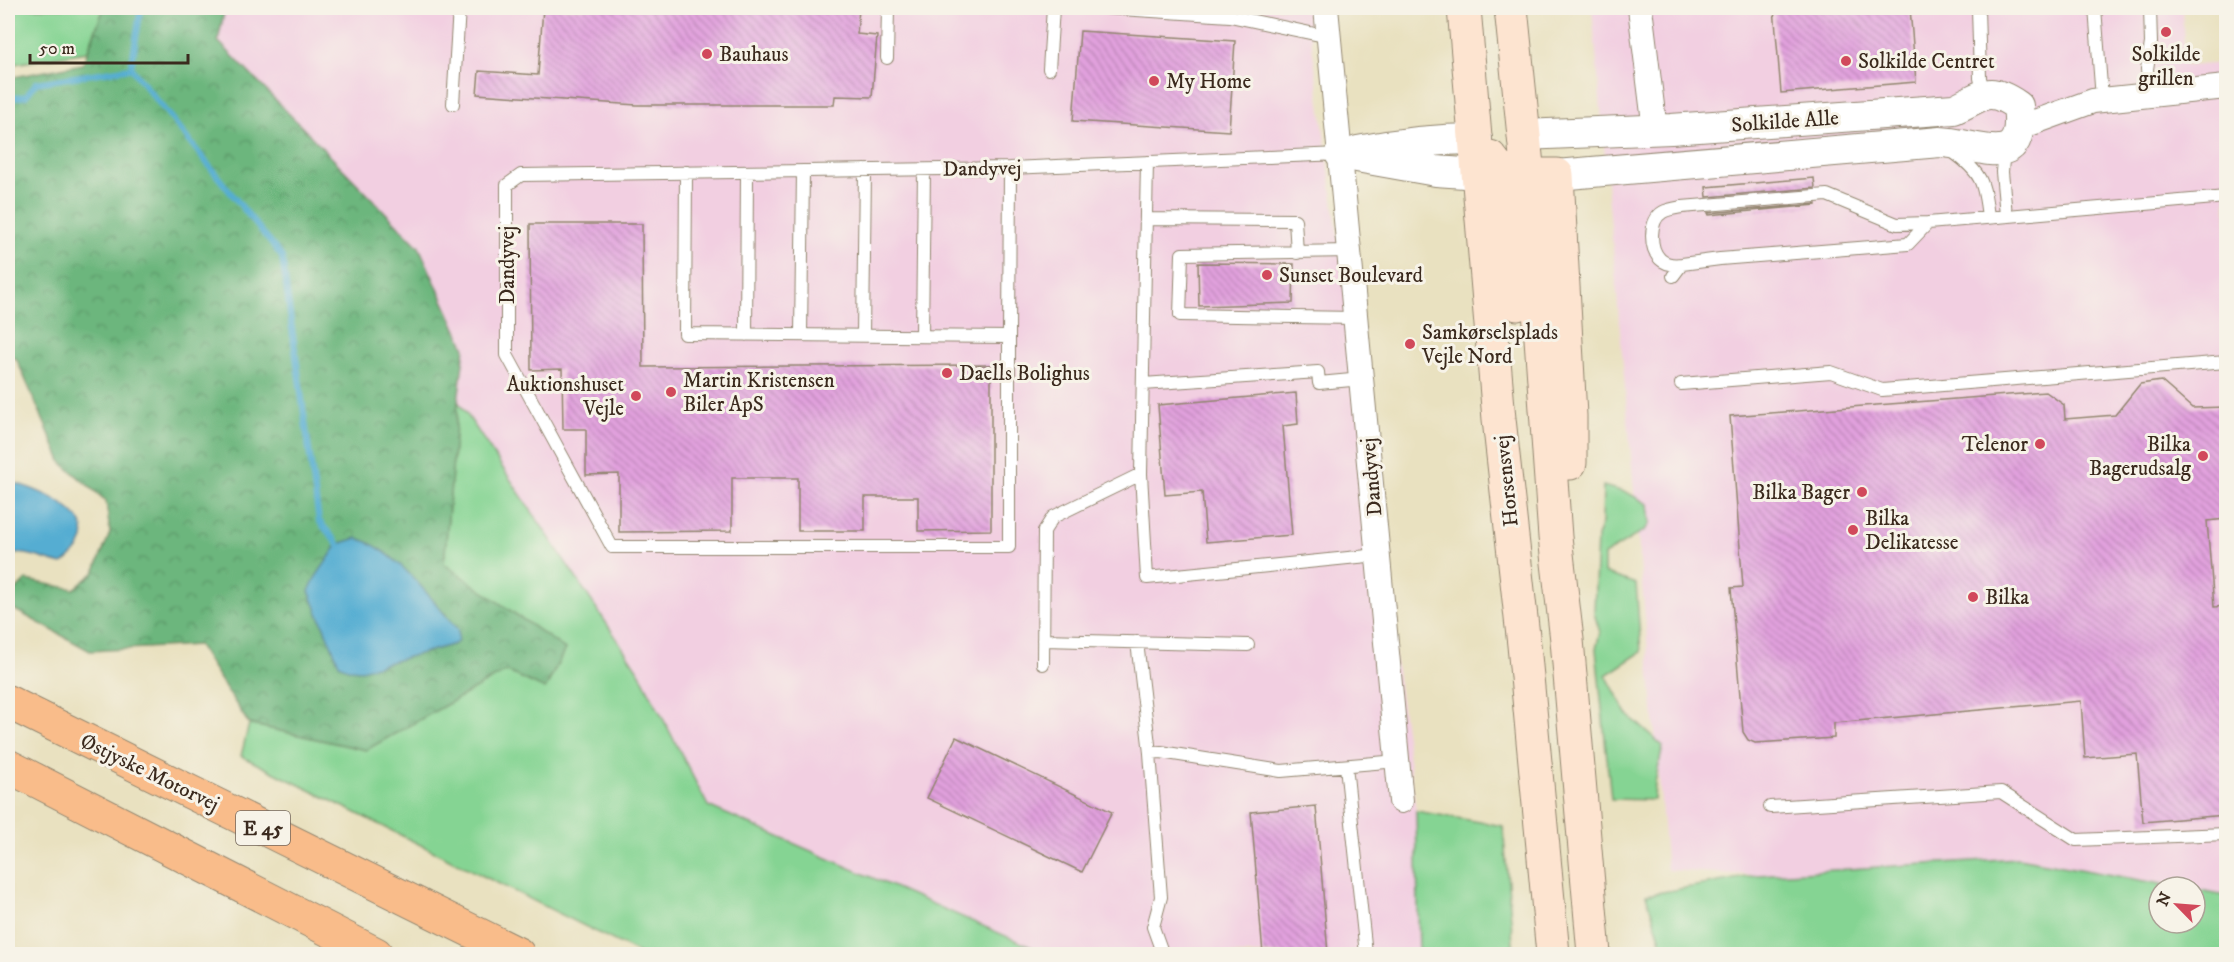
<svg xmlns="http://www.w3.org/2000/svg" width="2234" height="962" font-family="'IM FELL DW Pica',serif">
  <defs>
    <pattern id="forest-crowns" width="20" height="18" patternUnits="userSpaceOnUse" patternTransform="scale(1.5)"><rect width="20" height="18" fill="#6cb67d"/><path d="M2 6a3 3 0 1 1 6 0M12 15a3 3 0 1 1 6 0" fill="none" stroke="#5a9466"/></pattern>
    <pattern id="building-back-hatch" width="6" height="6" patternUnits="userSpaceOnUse" patternTransform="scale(1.5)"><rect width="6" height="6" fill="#e2a1de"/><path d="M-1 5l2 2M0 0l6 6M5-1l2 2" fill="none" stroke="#b883b3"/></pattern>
  </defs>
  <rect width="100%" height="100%" fill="#f7f3e8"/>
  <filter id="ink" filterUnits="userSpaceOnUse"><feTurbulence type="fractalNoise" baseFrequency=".0167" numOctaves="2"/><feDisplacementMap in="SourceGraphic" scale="12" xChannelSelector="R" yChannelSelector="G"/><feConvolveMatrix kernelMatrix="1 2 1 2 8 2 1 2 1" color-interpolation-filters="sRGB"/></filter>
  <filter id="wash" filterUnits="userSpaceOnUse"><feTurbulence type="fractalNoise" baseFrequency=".008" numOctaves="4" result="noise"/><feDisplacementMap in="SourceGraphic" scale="24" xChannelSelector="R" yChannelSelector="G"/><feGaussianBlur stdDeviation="1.35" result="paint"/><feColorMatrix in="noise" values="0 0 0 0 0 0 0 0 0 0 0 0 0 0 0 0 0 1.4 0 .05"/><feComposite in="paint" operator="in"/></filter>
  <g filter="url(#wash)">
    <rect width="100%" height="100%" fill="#e9e1c0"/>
    <path fill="#f2cfe1" d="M225,8H1307L1416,811L1419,954H1047L708,806L639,672L458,401L465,348L218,40Z
      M1592,8H2182L2185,66L2226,63V902L2195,900V887H2159V898L1667,870Z"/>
    <path fill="#85d493" stroke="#607f58" stroke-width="1.5" d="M8,8H104L87,52L8,65Z
      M458,401L639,672L708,806L1047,954H641L241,756L249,724L366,750L506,671L546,688L565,649L444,564Z
      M1603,486L1628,493L1648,504L1650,523L1645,530L1604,555V573L1636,584L1641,652L1606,675L1627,714L1663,746L1655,783L1654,800L1611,799L1596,649L1600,632L1594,613L1597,537L1602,523Z
      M1416,811L1503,826L1514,954H1419Z
      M2018,858L2178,887H2159V923H2195V890L2226,896V954H1672L1665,953L1646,895L1757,875Z"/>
    <path fill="url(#forest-crowns)" stroke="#54704e" stroke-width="1.5" d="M104,8H225L218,41L419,247L465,348L458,401L444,564L565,649L545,689L506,671L366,750L249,724L198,645L90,651L8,606V598L26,580L74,589L94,573L110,533L106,501L62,463L16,358H8V78L83,64Z"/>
    <path fill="#55add2" stroke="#486c78" stroke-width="1.5" d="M8,481C44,491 121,522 62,564C45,561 24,548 8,556Z
      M357,538C397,550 431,599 458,630V641L455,644L362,670L348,669L339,664L309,591L315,578L338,544Z"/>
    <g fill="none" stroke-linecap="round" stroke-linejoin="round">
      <path stroke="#55add2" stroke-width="6" d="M141,8L131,68L282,257L319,521L338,544
        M8,99L26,96L36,83L131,68"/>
    </g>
    <g id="blocks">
      <path fill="url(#building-back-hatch)" d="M543,8H859L857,34L877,36L872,97L835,96L834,105H637L477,94L479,71L538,75Z
        M1774,8H1910L1916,82L1781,93Z
        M1080,31L1235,41L1229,131L1073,121Z
        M1814,178L1815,188L1707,197L1706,187Z
        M1816,204V205L1709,215L1708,213Z
        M530,224H642L643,367L991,365V530L918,531V497H865V531H798V478H732V531L619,532V474L586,475V429H563L562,369L531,370Z
        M1198,263L1294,264L1293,303L1199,306Z
        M2161,381L2192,408L2226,407V519L2207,521L2214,607L2226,606V815L2143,822L2137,754L2085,758L2081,701L1834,723V738L1755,743L1748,740L1743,732L1731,588L1743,587L1730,416L2046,392L2064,405L2065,419L2115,415L2140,384Z
        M1296,393L1298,424L1283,426L1292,535L1206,542L1202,492L1165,495L1158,405Z
        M956,737L1112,812L1082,872L927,798Z
        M1316,806L1328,954H1263L1251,812Z"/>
    </g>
  </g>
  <g filter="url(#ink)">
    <use href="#blocks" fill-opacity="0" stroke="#92866f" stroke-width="1.5"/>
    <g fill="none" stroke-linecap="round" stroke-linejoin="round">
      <defs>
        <path id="service" d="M1105,8L1230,16L1329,37
          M1978,8L1980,78L1984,94
          M2095,8L2101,86L2104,100
          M2150,8L2151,43L2147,69L2150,95
          M887,58L888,8
          M1049,69L1053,8
          M453,104L459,8
          M2004,148L2002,172L2006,215
          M1953,152C1982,173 1984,182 1988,217
          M1147,162L1141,474L1147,578L1378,555
          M686,172L685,334L1009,337L1010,168
          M1146,219L1295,220L1297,253
          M1350,251L1182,254L1180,315L1356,318
          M1682,264C1674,265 1666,265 1660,259C1649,248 1649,220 1663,212C1668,209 1676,208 1682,207L1827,195L1897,224L1928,223
          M1673,276L1682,264L1720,259L1908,244L1928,223L2226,197
          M746,335L747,172
          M801,335L803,171
          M863,335L865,170
          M922,336L924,170
          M1009,337V547H612L507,355V185L521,175L1010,168L1340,154
          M1143,384L1318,372L1319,383L1362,379
          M1681,384L1831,372L1882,390L2226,362
          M1043,640L1248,645
          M1137,642L1150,753
          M1043,664L1044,531L1053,517L1141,474
          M1346,766L1366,954
          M1770,807L2001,792L2076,840L2226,834
          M1167,954L1162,952L1153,927L1161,897L1150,753L1161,752L1281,771L1398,761"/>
        <path id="minor" d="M1326,8L1401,801
          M1640,8L1655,130
          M2021,127L2093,101L2226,87"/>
        <path id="tertiary" d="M1523,135L1671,129L1954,109C1983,97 1986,84 2018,106C2027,175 1978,143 1940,142L1557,175
          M1358,151C1398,143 1436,139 1477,139
          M1340,154L1436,171L1479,174"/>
        <path id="secondary" d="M1464,8L1499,419L1524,645L1553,954
          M1511,8L1533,225L1555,537L1567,640L1594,954
          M1490,157L1504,175L1517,304
          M1479,174L1557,175L1570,416V463"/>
        <path id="motorway" d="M8,702L518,954
          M8,766L376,954"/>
      </defs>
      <use href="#service" stroke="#92866f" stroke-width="14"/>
      <use href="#minor" stroke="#92866f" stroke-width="26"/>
      <use href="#tertiary" stroke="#92866f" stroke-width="32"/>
      <use href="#secondary" stroke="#92866f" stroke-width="35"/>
      <use href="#motorway" stroke="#92866f" stroke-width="35"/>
      <use href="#service" stroke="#fff" stroke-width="12"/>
      <use href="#minor" stroke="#fff" stroke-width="24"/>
      <use href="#tertiary" stroke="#fff" stroke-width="30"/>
      <use href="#secondary" stroke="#fde4d0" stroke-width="33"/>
      <use href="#motorway" stroke="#f9bc8a" stroke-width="33"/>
    </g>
  </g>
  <g fill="#d1495b" stroke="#f7f3e8" stroke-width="2">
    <circle cx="2166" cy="32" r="6"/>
    <circle cx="707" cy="54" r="6"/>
    <circle cx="1846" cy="61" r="6"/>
    <circle cx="1154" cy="81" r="6"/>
    <circle cx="1267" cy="275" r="6"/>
    <circle cx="1410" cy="344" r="6"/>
    <circle cx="947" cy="373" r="6"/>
    <circle cx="671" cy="392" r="6"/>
    <circle cx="636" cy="396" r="6"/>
    <circle cx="2040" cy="444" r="6"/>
    <circle cx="2203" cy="456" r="6"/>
    <circle cx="1862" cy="492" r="6"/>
    <circle cx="1853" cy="530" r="6"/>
    <circle cx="1973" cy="597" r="6"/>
  </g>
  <g text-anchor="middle" stroke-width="6" stroke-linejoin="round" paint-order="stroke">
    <rect fill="#f7f3e8" stroke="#73665b" stroke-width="1.5" x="236" y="811" width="54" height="34" rx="4.5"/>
    <g font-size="20" font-weight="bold" fill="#3b2a1e">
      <text x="263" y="835">E 45</text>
    </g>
    <g font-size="21" fill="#3b2a1e" stroke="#f7f3e8" text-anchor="start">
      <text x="719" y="61">Bauhaus</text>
      <text x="2166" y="61" text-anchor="middle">Solkilde<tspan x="2166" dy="24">grillen</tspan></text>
      <text x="1858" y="68">Solkilde Centret</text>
      <text x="1166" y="88">My Home</text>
      <text x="1279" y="282">Sunset Boulevard</text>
      <text x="1422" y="339">Samkørselsplads<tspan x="1422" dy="24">Vejle Nord</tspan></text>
      <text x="959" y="380">Daells Bolighus</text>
      <text x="683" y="387">Martin Kristensen<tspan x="683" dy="24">Biler ApS</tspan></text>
      <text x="624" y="391" text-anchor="end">Auktionshuset<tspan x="624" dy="24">Vejle</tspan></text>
      <text x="2028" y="451" text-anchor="end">Telenor</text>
      <text x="2191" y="451" text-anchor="end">Bilka<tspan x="2191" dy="24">Bagerudsalg</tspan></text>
      <text x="1850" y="499" text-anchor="end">Bilka Bager</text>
      <text x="1865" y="525">Bilka<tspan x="1865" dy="24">Delikatesse</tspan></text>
      <text x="1985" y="604">Bilka</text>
    </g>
    <g font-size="21" fill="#3b2a1e" stroke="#f7f3e8">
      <text transform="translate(1785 121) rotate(-4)" y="7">Solkilde Alle</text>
      <text transform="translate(982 168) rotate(-1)" y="7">Dandyvej</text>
      <text transform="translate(507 265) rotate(-90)" y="7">Dandyvej</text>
      <text transform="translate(1371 477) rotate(-95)" y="7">Dandyvej</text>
      <text transform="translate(1506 481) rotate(-96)" y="7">Horsensvej</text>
      <text transform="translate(150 772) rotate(26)" y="7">Østjyske Motorvej</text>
    </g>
  </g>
  <rect width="2234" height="962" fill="none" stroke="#f7f3e8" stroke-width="30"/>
  <g transform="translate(2177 905) rotate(295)"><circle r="28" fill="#f7f3e8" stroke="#aca397" stroke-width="1.5"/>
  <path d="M0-4.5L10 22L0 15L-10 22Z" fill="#d1495b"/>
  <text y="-9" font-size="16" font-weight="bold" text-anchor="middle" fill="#3b2a1e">N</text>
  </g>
  <path d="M30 54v9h158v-9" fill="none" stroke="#3b2a1e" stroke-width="3"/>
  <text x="39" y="54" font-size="18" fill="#3b2a1e" stroke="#f7f3e8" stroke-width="4.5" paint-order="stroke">50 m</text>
</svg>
